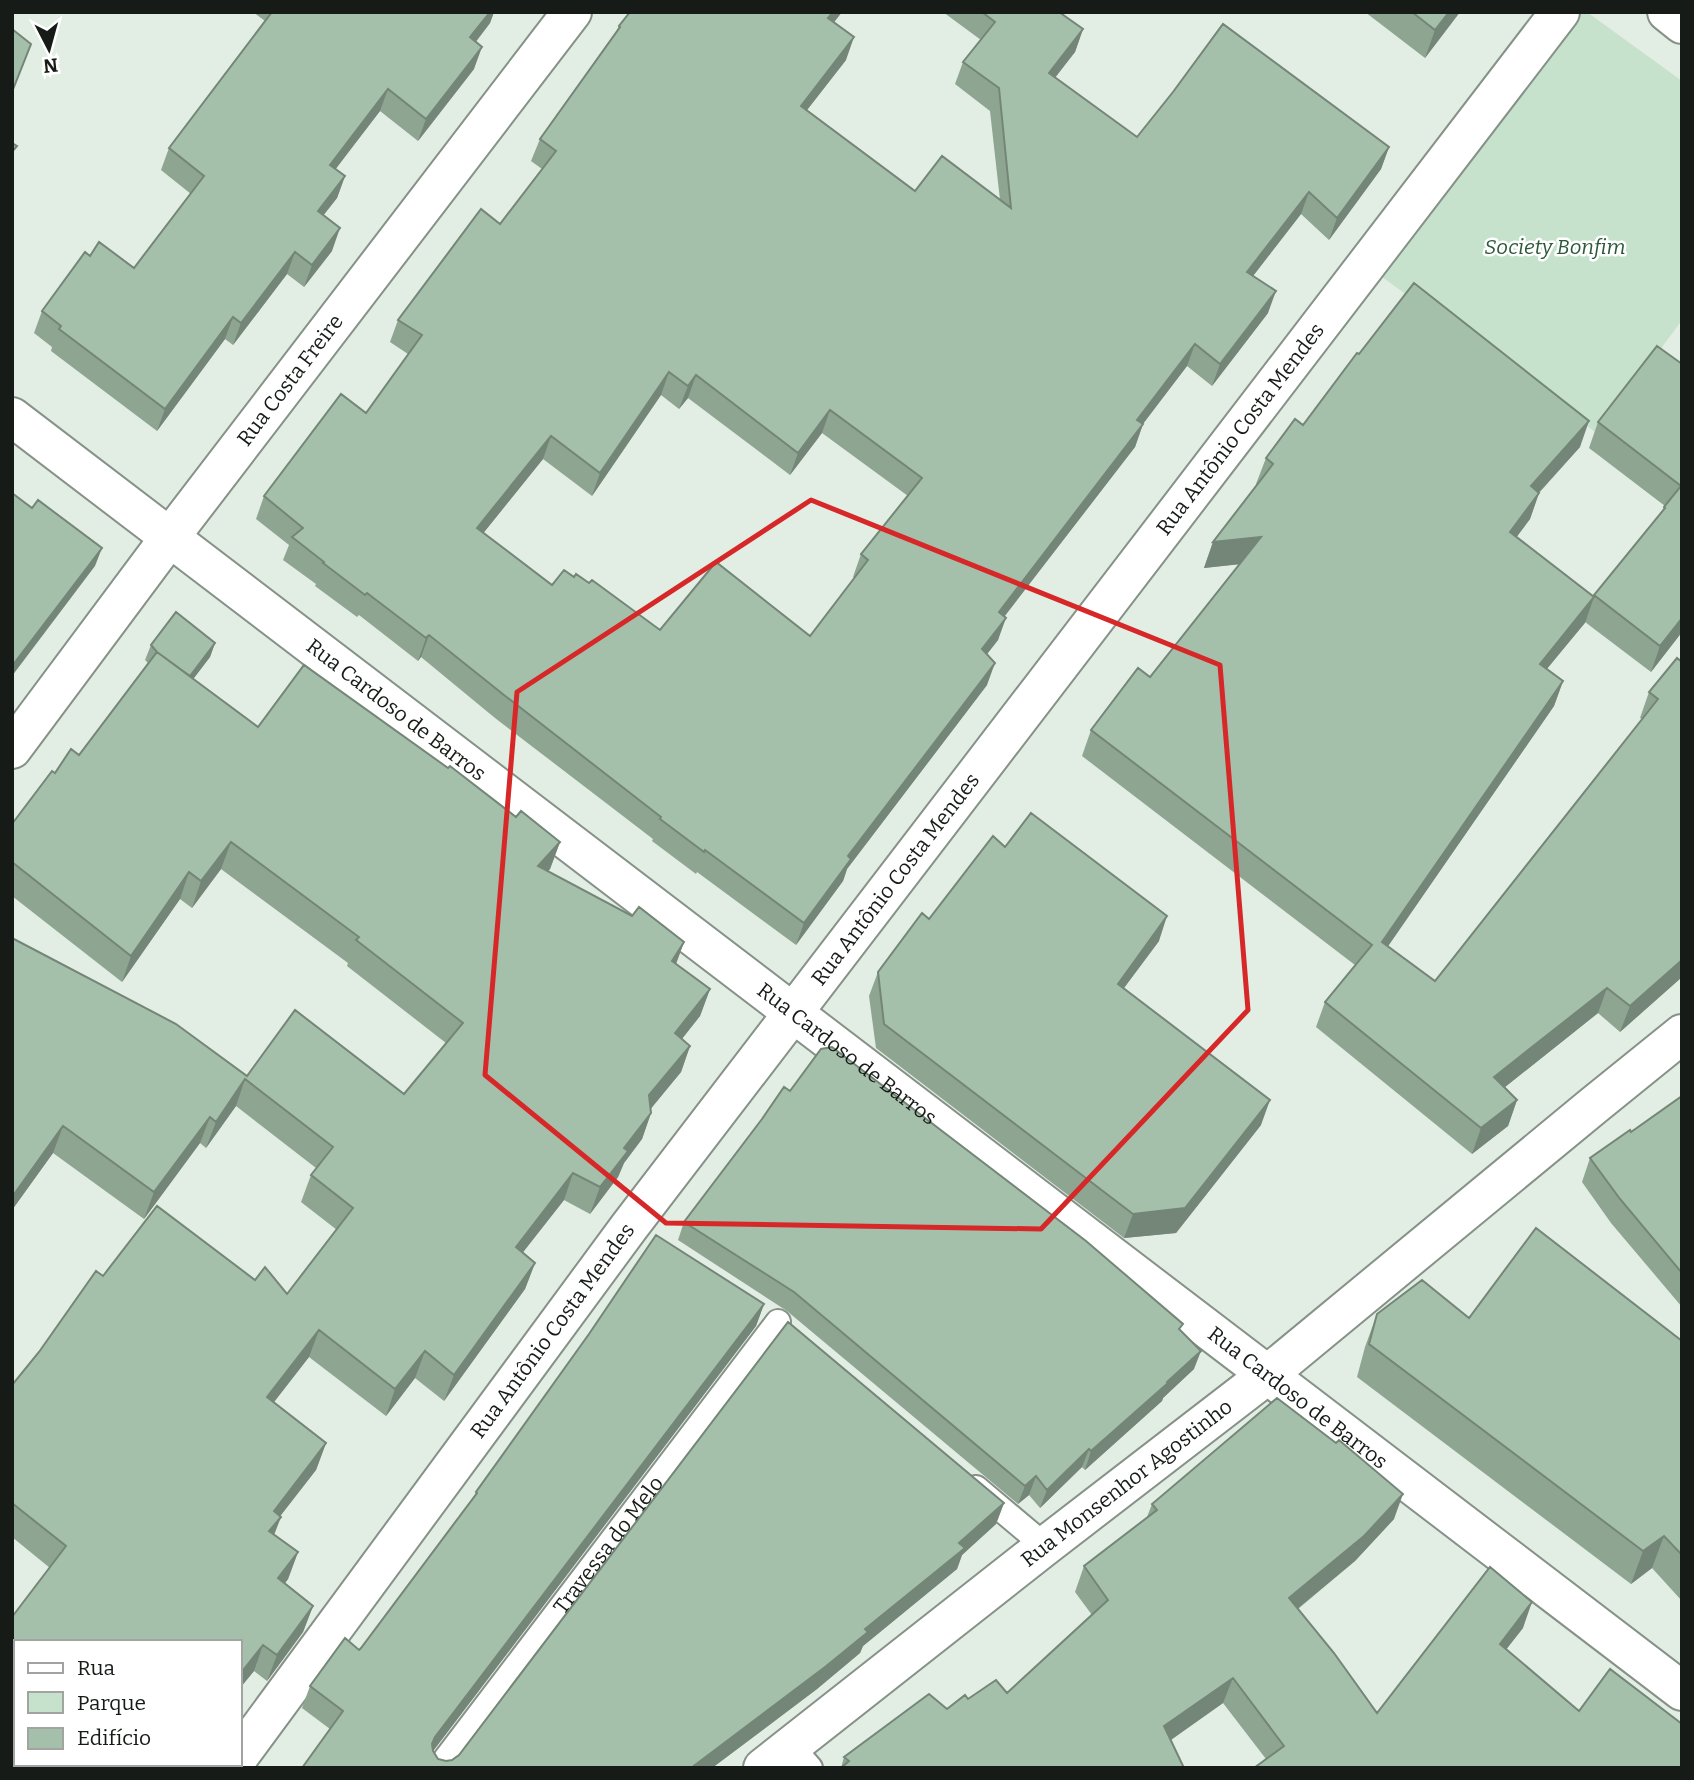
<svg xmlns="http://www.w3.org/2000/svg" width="1694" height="1780" font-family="Bitter,serif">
  <rect width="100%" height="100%" fill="#e2ede4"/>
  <path fill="#c7e2cc" d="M1569,12H1587L1682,81V320L1598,434L1378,274Z"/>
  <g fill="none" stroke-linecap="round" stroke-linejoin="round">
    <defs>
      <g id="service">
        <path d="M976,1488L1045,1546"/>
        <path d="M791,1746L810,1768"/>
        <path id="s1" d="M439,1768L778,1322"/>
      </g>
      <g id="minor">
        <path d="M1667,12L1682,24"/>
        <path id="s2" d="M12,417L1682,1691"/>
        <path id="s3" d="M12,749L170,537L572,12"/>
        <path id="s4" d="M240,1755L629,1227L1560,12"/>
        <path id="s5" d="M763,1768L1045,1546L1267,1375L1593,1106L1682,1034"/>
      </g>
    </defs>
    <use href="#service" stroke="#869188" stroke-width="28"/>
    <use href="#minor" stroke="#869188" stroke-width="42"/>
    <use href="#service" stroke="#fff" stroke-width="24"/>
    <use href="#minor" stroke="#fff" stroke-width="38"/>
  </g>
  <path fill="#8ea592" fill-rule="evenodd" d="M253,12H494L490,23L476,42L474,69L418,141L380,111L335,169L345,176L337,198L323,216L332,251L304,287L287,274L233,345L225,339L157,431L51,351L52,347L34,333L42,311L90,256L134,268L191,194L161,170L169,148L265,21Z
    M630,12H842L834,22L846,60L807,110L915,191L1000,200L990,111L955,84L963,62L981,40L943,12H1059L1083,29L1075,52L1055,77L1137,137L1389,147L1381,169L1329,240L1301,214L1253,276L1268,313L1212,386L1187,366L1143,424L1135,447L1004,616L998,640L987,654V685L847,869L843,881L796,945L697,872L696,874L652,841L653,839L495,718L421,657L418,661L359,615L357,617L315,586L316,584L283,560L289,545L256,519L264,496L366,413L408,354L390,342L398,320L500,224L542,169L531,161L540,139L616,32L619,26ZM661,395L679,409L688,398L790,475L822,433L908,496L861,554L853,577L855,578L810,636L660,630L574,577L552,585L483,533L543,459L592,496Z
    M1365,12H1460L1425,58Z
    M1682,364V632L1651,672L1585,622L1547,669L1563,681L1554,706L1388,946L1435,981L1642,719L1640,718L1649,692L1677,658L1682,977L1620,1032L1598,1013L1505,1087L1517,1100L1508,1126L1472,1154L1316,1027L1325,1002L1355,965L1082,756L1091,730L1150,677L1239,564L1204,568L1213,542L1257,485L1256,484L1266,458L1303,425L1580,447L1539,493L1530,519L1516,537L1593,597L1662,511L1665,506L1589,448L1598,422Z
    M176,612L215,643L210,657L193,679L258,727L304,665L448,768L450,766L516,817L521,811L560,842L550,869L547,872L632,916L639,907L684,942L676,964L710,989L700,1016L682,1039L690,1046L681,1072L651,1108V1113L642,1139L624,1163L618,1177L590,1214L564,1200L522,1253L535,1263L525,1289L444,1401L415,1378L386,1416L309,1357L273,1403L326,1443L316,1470L280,1516L274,1534L298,1552L288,1579L285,1583L313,1606L303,1632L267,1681L254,1671L240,1688V1642H16V1764H146L143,1768H12V1617L50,1568L12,1537V1385L39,1352L96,1271L103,1276L157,1206L255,1280L265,1267L287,1294L337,1230L301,1202L311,1175L316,1168L236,1106L206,1148L200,1143L144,1219L53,1153L12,1210V938L176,1024L247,1076L295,1010L404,1094L446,1043L347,966L348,963L221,869L192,908L180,899L122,982L12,896V824L52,771L55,773L71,749L79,755L148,663L145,660L151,645Z
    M1005,847L1159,941L1124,988L1261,1125L1176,1233L1124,1238L876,1048L869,996L878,972Z
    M1682,1096V1307L1611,1223L1582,1182L1590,1158L1631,1132Z
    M762,1119L1180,1331L1194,1369L1163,1398L1162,1401L1085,1470L1082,1467L1040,1508L1029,1495L1018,1504L787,1311L678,1240L684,1222Z
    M764,1304L756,1326L433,1751L438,1759L446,1761L452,1760L1004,1503L996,1524L962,1555L957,1569L863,1646L860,1653L817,1689L712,1768H302L330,1729L302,1708L310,1686L361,1648L474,1498L476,1492Z
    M1377,1314L1469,1318L1682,1341V1601L1652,1568L1631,1584L1357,1377L1365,1347Z
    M1152,1504L1394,1519L1355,1561L1298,1609L1377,1713L1523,1628L1506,1649L1579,1711L1682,1724L1266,1759L1223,1703L1171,1740L841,1768L844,1757L968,1699L1007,1693L1092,1615L1075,1592L1084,1566L1147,1517Z
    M169,1764H180L177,1768H171Z"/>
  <path fill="#748677" d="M490,12H494L490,23L462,59L470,37Z
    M833,12H842L820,40L828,18Z
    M1449,12H1460L1425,58L1435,30Z
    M1083,29L1075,52L1041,96L1049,73Z
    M854,37L846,60L793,128L801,106Z
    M482,47L474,69L418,141L426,119Z
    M388,89L380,111L322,187L330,165Z
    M1389,147L1381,169L1329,240L1337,218Z
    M345,176L337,198L309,233L318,211Z
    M1309,192L1301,214L1239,294L1247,272Z
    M340,228L332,251L304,287L312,265Z
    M295,252L287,274L233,345L241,323Z
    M1276,291L1268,313L1212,386L1220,364Z
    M233,317L225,339L157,431L165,409Z
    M1195,344L1187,366L1129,442L1137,420Z
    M669,372L661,395L592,496L600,473Z
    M696,375L688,398L679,409L688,386Z
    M830,410L822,433L790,475L798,453Z
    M1589,421L1580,447L1521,512L1531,486Z
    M1143,424L1135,447L991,634L999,612Z
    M551,436L543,459L469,551L477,528Z
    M1539,493L1530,519L1501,558L1510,532Z
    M1261,537L1251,563L1204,568L1213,542Z
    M102,548L95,566L12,676V666Z
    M1594,597L1585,623L1530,689L1540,664Z
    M1006,618L998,640L973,672L982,649Z
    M1682,618V632L1651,672L1660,646Z
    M429,635L421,657L418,661L426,638Z
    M215,643L210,657L178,699L184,685Z
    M995,663L987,685L847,869L843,881L796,945L804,923L848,856Z
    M1563,681L1554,706L1373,968L1382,942Z
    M231,842L221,869L192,908L201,881Z
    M560,842L550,869L528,893L538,866Z
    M189,872L180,899L122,982L131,956Z
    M1167,916L1159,941L1109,1008L1118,984Z
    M684,942L674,969L672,961Z
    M1682,960V977L1620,1032L1630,1006Z
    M1607,988L1598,1013L1485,1103L1494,1077Z
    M710,989L700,1016L665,1060L675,1033Z
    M690,1046L681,1072L640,1122L649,1095Z
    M245,1079L236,1106L206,1148L216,1122Z
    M1270,1100L1261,1125L1176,1233L1124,1238L1133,1214Z
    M1517,1100L1508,1126L1472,1154L1481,1128Z
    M651,1113L642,1139L624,1163L618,1177L590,1214L600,1187L624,1148Z
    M210,1117L200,1143L144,1219L154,1192Z
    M63,1126L53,1153L12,1210V1197Z
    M573,1173L564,1200L506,1274L516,1247Z
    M535,1263L525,1289L444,1401L454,1375Z
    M764,1304L756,1326L427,1759L435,1737Z
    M319,1330L309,1357L257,1424L267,1397Z
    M425,1351L415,1378L386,1416L395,1389Z
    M1201,1351L1194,1369L1163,1398L1162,1401L1085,1470L1091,1451Z
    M326,1443L316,1470L264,1537L274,1511Z
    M1089,1449L1082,1467L1040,1508L1047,1490Z
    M1036,1476L1029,1495L1018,1504L1025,1486Z
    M1403,1494L1394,1519L1355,1561L1280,1623L1289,1598Z
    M1004,1503L996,1524L962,1555L957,1569L863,1646L860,1653L817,1689L712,1768H691L865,1629Z
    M281,1517L271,1543L269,1531Z
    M1664,1536L1652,1568L1631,1584L1643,1551Z
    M298,1552L288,1579L269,1605L278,1578Z
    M1532,1602L1523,1628L1491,1669L1500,1644Z
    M313,1606L303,1632L267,1681L277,1655Z
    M263,1645L254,1671L240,1688V1674Z
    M1233,1678L1223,1703L1155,1751L1164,1726Z
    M135,1764H146L143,1768H132Z"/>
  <path fill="#a5c0aa" stroke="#748677" stroke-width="2" fill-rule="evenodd" d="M272,12H490L470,37L482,47L426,119L388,89L330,165L345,176L318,211L340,228L312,265L295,252L241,323L233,317L165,409L59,329L61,326L42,311L85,252L90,256L99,242L134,268L204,176L169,148Z
    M630,12H833L828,18L854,37L801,106L915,191L942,156L1011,208L999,88L963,62L995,22L982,12H1059L1083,29L1049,73L1137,137L1173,92L1223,24L1389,147L1337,218L1309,192L1247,272L1276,291L1220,364L1195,344L1137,420L1143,424L999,612L1006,618L982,649L995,663L848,856L851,859L804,923L705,850L704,852L660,819L661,817L504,695L429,635L426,638L367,593L365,595L323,563L324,562L292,537L303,528L264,496L341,394L366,413L422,335L398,320L481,209L500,224L556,151L540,139L620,27L619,26ZM669,372L688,386L696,375L798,453L830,410L922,478L861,554L868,560L810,636L716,562L660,630L592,580L589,583L576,574L574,577L564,570L552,585L477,528L551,436L600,473Z
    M1412,12H1449L1435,30Z
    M12,29L31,44L12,92Z
    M12,143L17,146L12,152Z
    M1414,283L1589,421L1531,486L1539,493L1510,532L1594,597L1540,664L1563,681L1382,942L1435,981L1658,699L1649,692L1677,658L1682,662V960L1630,1006L1607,988L1494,1077L1517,1100L1481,1128L1325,1002L1372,945L1091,730L1138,668L1150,677L1261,537L1213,542L1273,464L1266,458L1295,419L1303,425L1357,353L1359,354Z
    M1657,346L1682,364V618L1660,646L1594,595L1665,508L1664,507L1681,486L1598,422Z
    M12,493L32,508L38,500L102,548L12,666Z
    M176,612L215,643L190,676L157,652L151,645Z
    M157,652L258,727L304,665L448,768L450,766L516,817L521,811L560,842L538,866L632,916L639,907L684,942L672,961L710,989L675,1033L690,1046L649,1095L651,1113L624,1148L628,1151L600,1187L573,1173L516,1247L535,1263L454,1375L425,1351L395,1389L319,1330L267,1397L326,1443L274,1511L281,1517L269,1531L298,1552L278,1578L313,1606L277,1655L263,1645L240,1674V1642H16V1764H135L132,1768H12V1617L66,1546L12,1503V1385L39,1352L96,1271L103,1276L157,1206L255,1280L265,1267L287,1294L353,1208L311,1175L333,1147L245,1079L216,1122L210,1117L154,1192L63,1126L12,1197V938L176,1024L247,1076L295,1010L404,1094L463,1023L356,940L359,937L231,842L201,881L189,872L131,956L12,862V824L52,771L55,773L71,749L79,755Z
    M1031,813L1167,916L1118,984L1270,1100L1185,1208L1133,1214L884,1024L878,972L922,913L929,919L993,836L1005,847Z
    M832,1047L1086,1241L1183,1324L1179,1329L1201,1351L1167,1382L1168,1383L1091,1451L1089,1449L1047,1490L1036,1476L1025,1486L794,1292L684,1222L762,1119L784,1087L790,1091L821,1049Z
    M1682,1096V1273L1620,1199L1590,1158L1630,1130L1631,1132Z
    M1536,1228L1682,1341V1555L1664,1536L1643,1551L1369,1344L1377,1314L1422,1280L1469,1318Z
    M656,1235L764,1304L435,1737L432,1744L433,1751L438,1759L446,1761L452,1760L459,1755L788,1322L1004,1503L959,1543L965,1548L865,1629L868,1632L825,1667L691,1768H302L343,1711L310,1686L345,1638L359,1650L361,1648L477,1493L476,1492L589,1334Z
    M1277,1398L1336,1443L1339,1440L1403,1494L1364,1536L1289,1598L1334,1653L1377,1713L1490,1567L1532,1602L1500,1644L1579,1711L1610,1669L1682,1724V1768H1254L1284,1746L1233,1678L1164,1726L1184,1768H841L849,1761L844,1757L929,1694L947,1709L965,1695L968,1699L996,1680L1007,1693L1108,1600L1084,1566L1157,1510L1152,1504Z"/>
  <path fill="none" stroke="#d62828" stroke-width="5" stroke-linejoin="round" d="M811,500L1220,665L1248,1010L1041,1229L666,1223L485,1075L517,692Z"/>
  <g text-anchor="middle" stroke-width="5" stroke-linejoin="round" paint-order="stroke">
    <g font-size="21" font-style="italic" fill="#2d5939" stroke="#fff">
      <text x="1555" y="254">Society Bonfim</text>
    </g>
    <g font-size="21" fill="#171b17" stroke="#fff">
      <text dy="7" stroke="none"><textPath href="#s3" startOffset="462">Rua Costa Freire</textPath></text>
      <text dy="7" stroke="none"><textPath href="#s4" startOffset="1661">Rua Antônio Costa Mendes</textPath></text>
      <text dy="7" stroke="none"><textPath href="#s2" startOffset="483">Rua Cardoso de Barros</textPath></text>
      <text dy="7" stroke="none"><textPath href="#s4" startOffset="1094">Rua Antônio Costa Mendes</textPath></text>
      <text dy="7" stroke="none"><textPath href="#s2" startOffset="1050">Rua Cardoso de Barros</textPath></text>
      <text dy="7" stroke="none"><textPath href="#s4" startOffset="527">Rua Antônio Costa Mendes</textPath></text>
      <text dy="7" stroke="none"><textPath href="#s2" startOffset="1617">Rua Cardoso de Barros</textPath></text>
      <text dy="7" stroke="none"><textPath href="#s5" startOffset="462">Rua Monsenhor Agostinho</textPath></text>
      <text dy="7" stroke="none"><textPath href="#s1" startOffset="280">Travessa do Melo</textPath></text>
    </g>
  </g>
  <rect width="1694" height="1780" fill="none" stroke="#171b17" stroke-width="28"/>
  <rect x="14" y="1640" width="228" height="126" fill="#ffffff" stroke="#a2a4a2" stroke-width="2"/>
  <rect x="28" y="1663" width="35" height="10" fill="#ffffff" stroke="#a2a4a2" stroke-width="2"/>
  <text x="77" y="1675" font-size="21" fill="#171b17">Rua</text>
  <rect x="28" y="1692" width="35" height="21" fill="#c7e2cc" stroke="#a2a4a2" stroke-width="2"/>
  <text x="77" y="1710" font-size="21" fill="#171b17">Parque</text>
  <rect x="28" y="1728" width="35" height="21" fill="#a5c0aa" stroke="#a2a4a2" stroke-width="2"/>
  <text x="77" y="1745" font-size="21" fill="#171b17">Edifício</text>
  <g transform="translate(49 49) rotate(174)" stroke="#ffffff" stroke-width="5" paint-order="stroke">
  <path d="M0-5L12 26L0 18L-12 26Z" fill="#171b17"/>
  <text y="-10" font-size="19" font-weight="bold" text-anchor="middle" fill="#171b17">N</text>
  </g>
</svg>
